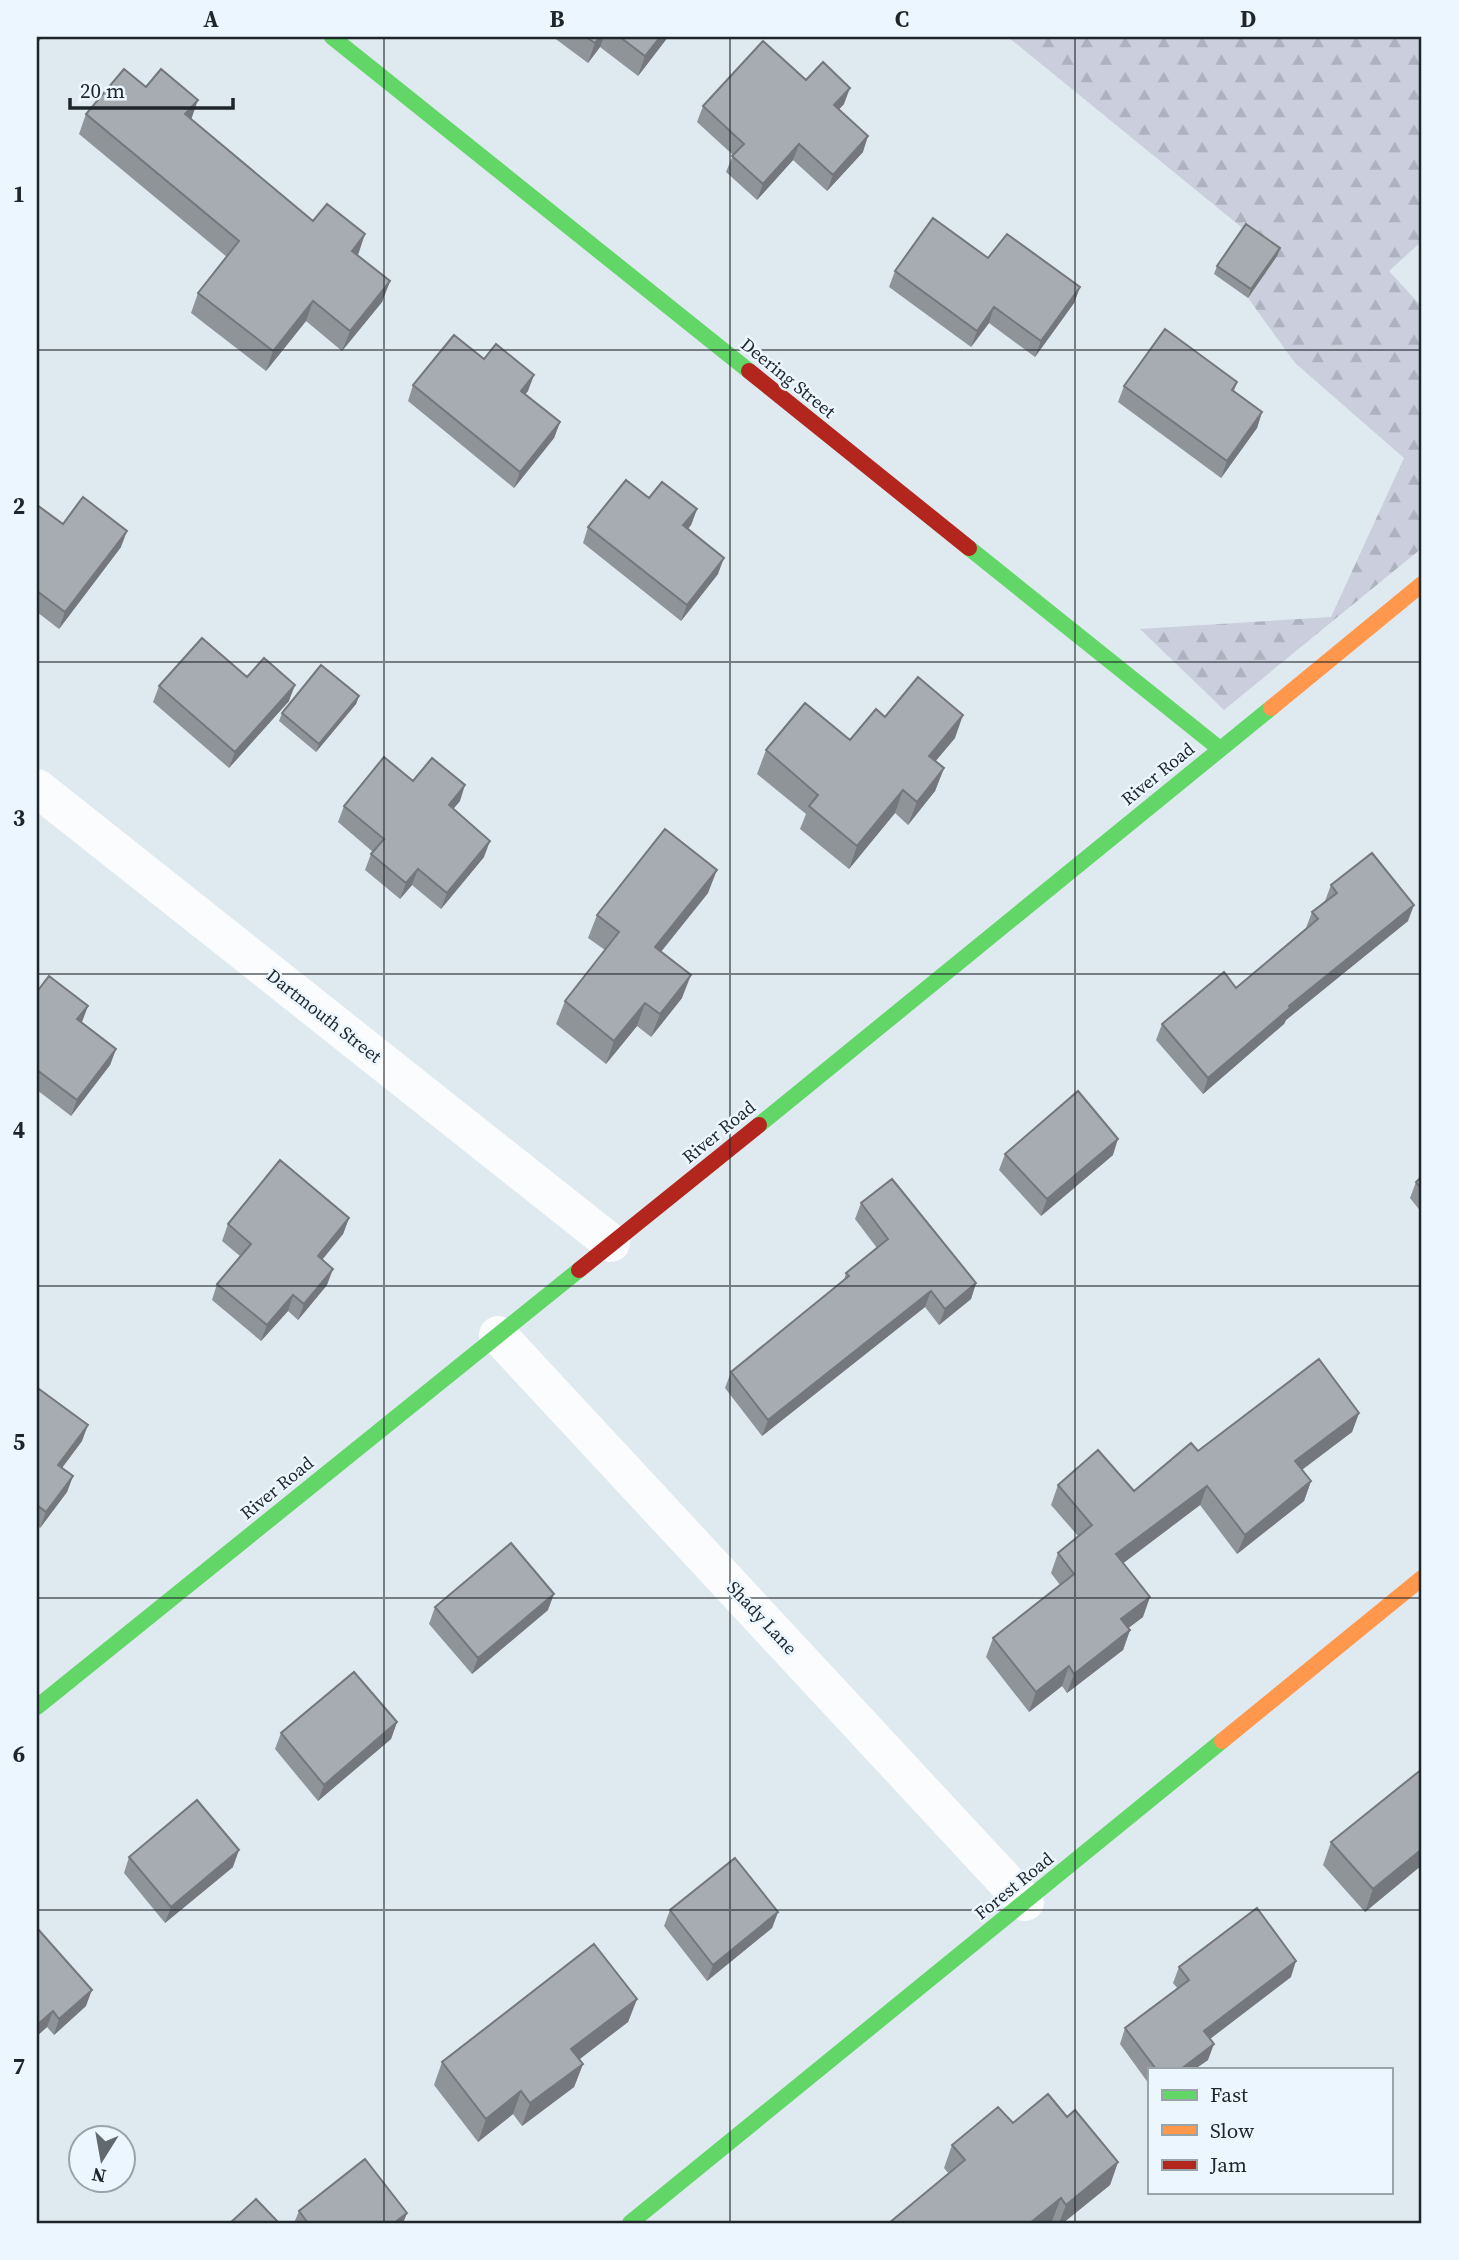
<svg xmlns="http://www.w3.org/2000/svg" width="1459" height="2260" font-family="'Source Serif 4',serif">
  <defs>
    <pattern id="forest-firs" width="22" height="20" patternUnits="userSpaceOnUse" patternTransform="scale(1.75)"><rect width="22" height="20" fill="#cbcedd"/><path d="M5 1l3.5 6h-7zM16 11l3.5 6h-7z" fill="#aeb1be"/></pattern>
  </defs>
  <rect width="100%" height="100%" fill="#dfe9f0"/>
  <path fill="url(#forest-firs)" d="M1008,37H1422V241L1389,271L1422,307V548L1224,710L1140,629L1331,617L1404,458L1295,363L1248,298L1277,256Z"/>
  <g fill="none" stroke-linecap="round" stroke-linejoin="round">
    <path stroke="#fafcfd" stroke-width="38" d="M37,788L611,1243
      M498,1335L1025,1902"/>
    <path stroke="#63d668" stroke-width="16" d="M332,37L749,371
      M969,548L1220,749
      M759,1125L1271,708
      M37,1707L579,1270
      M630,2223L1222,1741"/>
    <path stroke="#ff974d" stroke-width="16" d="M1271,708L1422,584
      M1222,1741L1422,1578"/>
    <path stroke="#b3261e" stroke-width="16" d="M749,371L969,548
      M579,1270L759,1125"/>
  </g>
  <path fill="#8f9499" d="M553,37H668L638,76L600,47L588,63Z
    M806,80L844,104L839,109L863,152L827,191L793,160L757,200L726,172L733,155L697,122L703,106Z
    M146,87L191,119L313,221L390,281L382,302L342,351L306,321L266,371L191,313L198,293L227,257L79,134L86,114Z
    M1280,248L1277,256L1248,298L1214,274L1217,266Z
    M988,258L1080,287L1074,303L1035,357L989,323L971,347L889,287L895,271Z
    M484,359L528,391L525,394L560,422L554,438L514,488L408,401L413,385Z
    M1237,382L1234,391L1262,412L1257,428L1221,478L1118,402L1124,386Z
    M649,498L697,509L691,525L688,529L718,574L681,621L583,543L588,527Z
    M37,505L63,524L121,547L59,629L37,612Z
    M247,677L289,701L229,768L153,702L159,686Z
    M359,696L356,704L316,752L279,721L282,713Z
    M885,717L955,738L935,762L944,768L935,791L908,825L895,813L849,869L800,829L806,814L757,774L766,750L850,740Z
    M413,781L460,801L453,809L484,857L441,909L412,885L400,899L365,870L371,854L373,852L338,822L344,806Z
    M1331,885L1408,921L1286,1020L1284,1024L1203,1094L1156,1040L1162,1024L1236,988L1306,928L1312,912L1325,901Z
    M708,893L661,952L682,998L651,1037L637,1026L606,1064L556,1024L565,1001L605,950L588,938L597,915Z
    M37,987L116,1049L110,1065L71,1116L37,1090Z
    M1005,1154L1113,1155L1041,1216L999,1170Z
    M1422,1176V1213L1410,1198L1416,1182Z
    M861,1203L976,1283L971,1299L939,1325L925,1307L762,1436L725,1388L731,1372L844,1280L846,1273L877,1248L855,1219Z
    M349,1218L343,1234L322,1260L327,1285L298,1320L288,1311L261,1341L212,1300L217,1284L240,1256L222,1241L228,1224Z
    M37,1392L82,1441L62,1468L73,1476L67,1492L40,1528L37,1525Z
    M1359,1413L1352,1432L1302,1470L1311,1481L1304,1501L1237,1554L1200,1505L1123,1563L1143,1617L1128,1628L1130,1630L1123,1650L1067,1693L1062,1686L1029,1712L986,1657L993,1638L1060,1585L1051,1573L1058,1553L1078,1536L1051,1505L1058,1485L1134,1491L1198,1451Z
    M435,1607L548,1610L472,1674L429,1624Z
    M397,1722L391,1739L318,1801L275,1749L281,1733Z
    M1422,1769V1865L1365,1912L1323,1865L1331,1842Z
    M129,1857L233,1867L165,1923L124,1873Z
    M670,1910L778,1912L772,1928L707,1981L664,1926Z
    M37,1929L86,2006L54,2035L47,2027L37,2036Z
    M1179,1967L1291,1977L1210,2039L1208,2060L1195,2069H1149V2084L1120,2044L1125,2028L1178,1989L1173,1983Z
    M637,1999L628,2022L579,2059L583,2064L574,2087L522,2126L513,2114L478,2142L434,2085L442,2062Z
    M1067,2117L1118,2162L1110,2185L1063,2223H1054L1052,2221L1050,2223H889L949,2174L944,2168L952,2145L1013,2123Z
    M299,2211L407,2213L403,2223H294Z"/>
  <path fill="#74787d" d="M37,37H42L37,44Z
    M600,37H604L600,47L588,63L595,43Z
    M660,37H668L638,76L645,56Z
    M850,88L844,104L828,121L834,105Z
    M198,100L191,120L185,114Z
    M868,136L863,152L827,191L833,175Z
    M799,144L793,160L757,200L763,184Z
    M365,234L358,255L344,271L352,251Z
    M1280,248L1277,256L1248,298L1251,289Z
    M390,281L382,302L342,351L350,331Z
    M1080,287L1074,303L1035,357L1041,341Z
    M313,301L306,321L266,371L273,351Z
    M994,307L989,323L971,347L977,331Z
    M534,375L528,391L515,407L521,391Z
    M1262,412L1257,428L1221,478L1227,461Z
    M560,422L554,438L514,488L520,472Z
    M697,509L691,525L678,541L683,525Z
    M127,531L121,547L59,629L65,612Z
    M724,558L718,574L681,621L687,605Z
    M295,685L289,701L229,768L235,752Z
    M359,696L356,704L316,752L319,744Z
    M963,715L955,738L920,779L929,756Z
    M944,768L935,791L908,825L917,802Z
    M465,785L460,801L443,821L449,805Z
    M903,790L895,813L849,869L857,846Z
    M490,841L484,857L441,909L447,893Z
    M418,869L412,885L400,899L406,883Z
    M717,870L708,893L646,970L655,947Z
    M1414,905L1408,921L1286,1020L1284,1024L1203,1094L1208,1078L1289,1006Z
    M691,975L682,998L651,1037L660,1014Z
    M645,1003L637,1026L606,1064L614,1041Z
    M88,1006L82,1022L71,1035L77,1019Z
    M116,1049L110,1065L71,1116L77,1100Z
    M1118,1139L1113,1155L1041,1216L1047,1199Z
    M349,1218L343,1234L312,1272L318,1256Z
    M333,1269L327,1285L298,1320L304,1304Z
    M976,1283L971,1299L939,1325L945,1309Z
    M931,1291L925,1307L762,1436L768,1420Z
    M293,1295L288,1311L261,1341L267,1325Z
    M1359,1413L1352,1432L1288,1480L1295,1461Z
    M88,1425L82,1441L52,1481L58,1465Z
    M73,1476L67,1492L40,1528L46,1512Z
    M1311,1481L1304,1501L1237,1554L1245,1535Z
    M1207,1486L1200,1505L1109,1574L1116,1554Z
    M554,1594L548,1610L472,1674L478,1658Z
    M1150,1597L1143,1617L1114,1639L1121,1619Z
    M1130,1630L1123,1650L1067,1693L1074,1674Z
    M1069,1666L1062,1686L1029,1712L1036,1692Z
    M397,1722L391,1739L318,1801L324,1785Z
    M1422,1849V1865L1365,1912L1373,1889Z
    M239,1850L233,1867L165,1923L171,1907Z
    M778,1912L772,1928L707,1981L713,1965Z
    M1296,1961L1291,1977L1198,2048L1204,2031Z
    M92,1990L86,2006L54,2035L59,2019Z
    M637,1999L628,2022L563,2072L571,2049Z
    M53,2011L47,2027L37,2036V2025Z
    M1214,2044L1208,2060L1195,2069H1181Z
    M583,2064L574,2087L522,2126L530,2103Z
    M521,2091L513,2114L478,2142L486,2119Z
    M1118,2162L1110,2185L1063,2223H1059L1066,2205Z
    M1061,2198L1052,2221L1050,2223H1030Z
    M407,2213L403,2223H394Z"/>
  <path fill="#a6acb2" stroke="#74787d" stroke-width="2" d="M586,37H600L595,43Z
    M620,37H660L645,56Z
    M763,41L806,80L823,62L850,88L834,105L868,136L833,175L799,144L763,184L732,156L744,144L703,106Z
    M124,69L146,87L161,69L198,100L185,114L313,221L327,204L365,234L352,251L390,281L350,331L313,301L273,351L198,293L239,241L86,114Z
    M933,218L988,258L1007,234L1080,287L1041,341L994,307L977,331L895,271Z
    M1246,224L1280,248L1251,289L1217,266Z
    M1165,329L1237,382L1232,390L1262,412L1227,461L1124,386Z
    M454,335L484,359L496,344L534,375L521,391L560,422L520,472L413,385Z
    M626,480L649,498L662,482L697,509L683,525L724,558L687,605L588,527Z
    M83,497L127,531L65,612L37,591V505L63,524Z
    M202,638L247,677L264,658L295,685L235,752L159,686Z
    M321,665L359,696L319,744L282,713Z
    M918,677L963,715L929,756L944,768L917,802L903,790L857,846L809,806L818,795L766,750L805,703L850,740L876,709L885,717Z
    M384,757L413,781L432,758L465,785L449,805L490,841L447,893L418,869L406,883L371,854L384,839L344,806Z
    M665,829L717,870L655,947L691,975L660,1014L645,1003L614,1041L565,1001L619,932L597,915Z
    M1372,853L1414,905L1289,1006L1290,1008L1208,1078L1162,1024L1224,972L1236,988L1318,919L1312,912L1337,893L1331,885Z
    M49,976L88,1006L77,1019L116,1049L77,1100L37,1070V987L39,989Z
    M1078,1091L1118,1139L1047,1199L1005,1154Z
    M280,1160L349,1218L318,1256L333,1269L304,1304L293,1295L267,1325L217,1284L251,1244L228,1224Z
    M1422,1176V1190L1416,1182Z
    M892,1179L976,1283L945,1309L931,1291L768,1420L731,1372L849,1276L846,1273L888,1239L861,1203Z
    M1319,1359L1359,1413L1295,1461L1311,1481L1245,1535L1207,1486L1116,1554L1150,1597L1121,1619L1130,1630L1074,1674L1069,1666L1036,1692L993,1638L1074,1574L1058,1553L1092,1525L1058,1485L1098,1450L1134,1491L1191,1443L1198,1451Z
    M39,1389L88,1425L58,1465L73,1476L46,1512L37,1505V1392Z
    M511,1543L554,1594L478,1658L435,1607Z
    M354,1672L397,1722L324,1785L281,1733Z
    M1422,1769V1849L1373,1889L1331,1842Z
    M197,1800L239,1850L171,1907L129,1857Z
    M735,1858L778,1912L713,1965L670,1910Z
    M1257,1908L1296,1961L1204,2031L1214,2044L1181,2069H1156L1125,2028L1189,1980L1179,1967Z
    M37,1928L92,1990L59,2019L53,2011L37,2025Z
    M594,1944L637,1999L571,2049L583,2064L530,2103L521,2091L486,2119L442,2062Z
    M1048,2094L1067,2117L1075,2110L1118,2162L1066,2205L1061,2198L1030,2223H889L965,2160L952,2145L998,2107L1013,2123Z
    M365,2159L407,2213L394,2223H308L299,2211Z
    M256,2199L279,2223H230Z"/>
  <path fill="none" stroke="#1f262b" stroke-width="2" stroke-opacity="0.55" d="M384,37V2223M730,37V2223M1075,37V2223M37,350H1422M37,662H1422M37,974H1422M37,1286H1422M37,1598H1422M37,1910H1422"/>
  <g text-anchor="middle" stroke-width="5" stroke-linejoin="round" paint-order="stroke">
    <g font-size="18" fill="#1f262b" stroke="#ebf6fe">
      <text transform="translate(788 378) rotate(39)" y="6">Deering Street</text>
      <text transform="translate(1158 774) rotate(-39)" y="6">River Road</text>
      <text transform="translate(324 1016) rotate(38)" y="6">Dartmouth Street</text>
      <text transform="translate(719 1132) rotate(-39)" y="6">River Road</text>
      <text transform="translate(277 1488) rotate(-39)" y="6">River Road</text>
      <text transform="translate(762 1618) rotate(47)" y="6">Shady Lane</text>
      <text transform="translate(1014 1886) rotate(-39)" y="6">Forest Road</text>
    </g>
  </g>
  <rect width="1459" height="2260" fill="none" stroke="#ebf6fe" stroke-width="77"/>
  <rect x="1148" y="2068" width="245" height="126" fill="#ebf6fe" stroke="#99a3aa" stroke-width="2"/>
  <rect x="1162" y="2090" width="35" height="10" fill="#63d668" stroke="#99a3aa" stroke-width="2"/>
  <text x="1210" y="2102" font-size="21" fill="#1f262b">Fast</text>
  <rect x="1162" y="2125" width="35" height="10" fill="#ff974d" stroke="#99a3aa" stroke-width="2"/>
  <text x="1210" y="2138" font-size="21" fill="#1f262b">Slow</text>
  <rect x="1162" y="2160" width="35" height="10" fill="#b3261e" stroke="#99a3aa" stroke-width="2"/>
  <text x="1210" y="2172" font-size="21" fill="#1f262b">Jam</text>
  <g transform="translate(102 2159) rotate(191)"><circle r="33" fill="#ebf6fe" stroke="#99a3aa" stroke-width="2"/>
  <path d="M0-5L12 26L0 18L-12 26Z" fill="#626a70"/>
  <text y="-10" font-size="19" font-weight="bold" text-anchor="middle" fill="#1f262b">N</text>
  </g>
  <path d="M70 98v10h163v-10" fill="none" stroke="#1f262b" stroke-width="3.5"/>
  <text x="80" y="98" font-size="21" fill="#1f262b" stroke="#ebf6fe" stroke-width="5" paint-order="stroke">20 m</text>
  <rect x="38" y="38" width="1382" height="2184" fill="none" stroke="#1f262b" stroke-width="2.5"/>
  <g font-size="23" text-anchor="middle" font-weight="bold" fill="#1f262b">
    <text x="211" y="27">A</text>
    <text x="557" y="27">B</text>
    <text x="902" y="27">C</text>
    <text x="1248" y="27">D</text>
    <text x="19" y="202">1</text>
    <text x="19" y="514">2</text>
    <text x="19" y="826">3</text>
    <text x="19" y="1138">4</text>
    <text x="19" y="1450">5</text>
    <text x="19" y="1762">6</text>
    <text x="19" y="2074">7</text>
  </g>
</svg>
